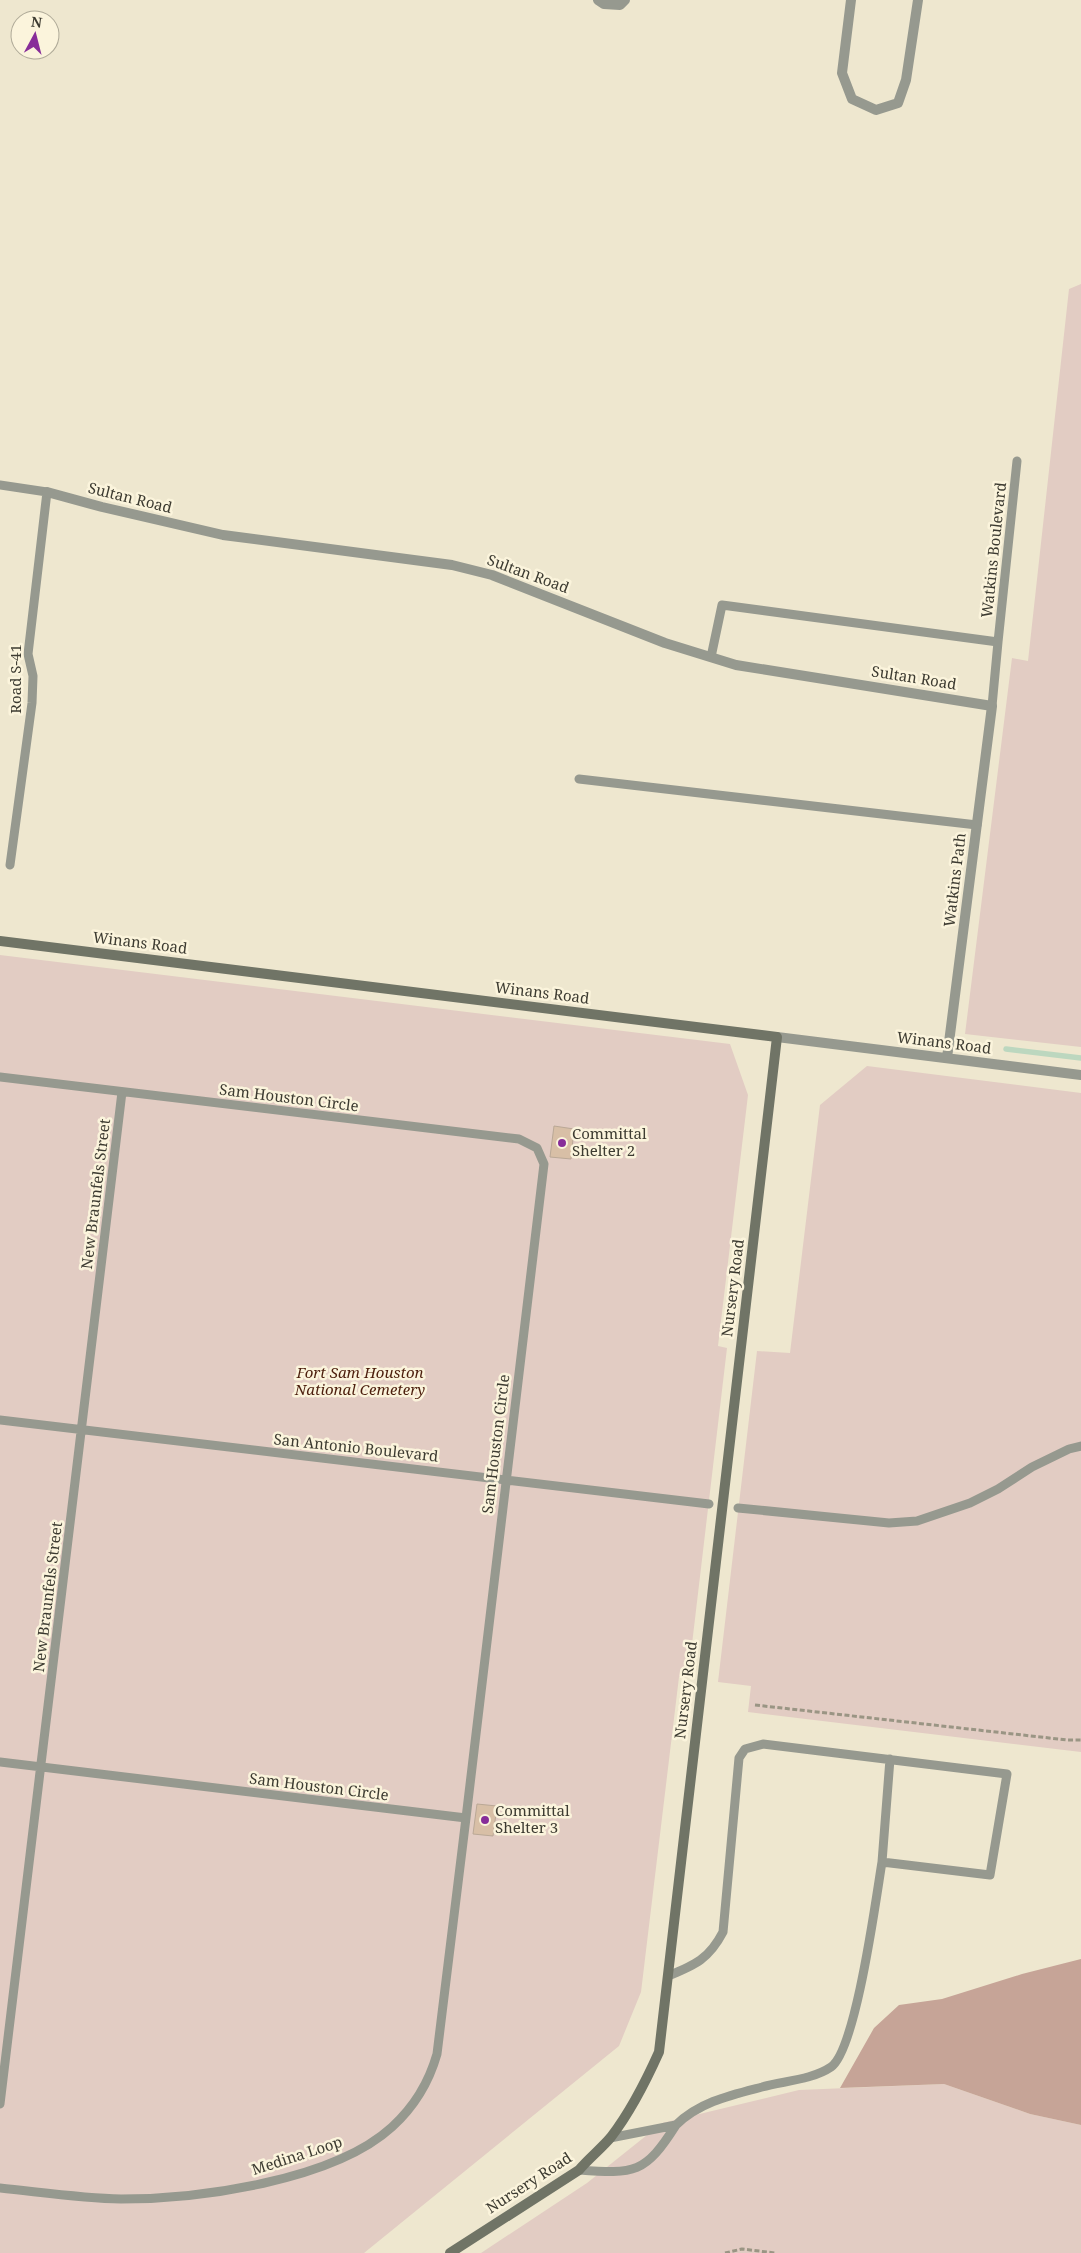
<svg xmlns="http://www.w3.org/2000/svg" width="1081" height="2253" font-family="'Noto Serif',serif">
  <rect width="100%" height="100%" fill="#eee7cf"/>
  <path fill="#e2ccc3" d="M1081,284V1047L965,1034L1012,658L1028,661L1069,289Z
    M0,955L730,1044L748,1095L718,1346L727,1348L688,1678L679,1677L641,1992L619,2046L364,2253H0Z
    M867,1066L1081,1093V1752L748,1712L751,1686L718,1682L757,1351L790,1353L820,1105Z
    M944,2084L1030,2114L1081,2125V2253H481L587,2183L662,2123L799,2090Z"/>
  <path fill="#c6a497" d="M1081,1959V2125L1030,2114L944,2084L840,2088L874,2028L899,2005L942,1999L1022,1974Z"/>
  <g fill="none" stroke-linecap="round" stroke-linejoin="round">
    <path stroke="#bcd7bf" stroke-width="5.5" d="M1006,1049L1081,1058"/>
  </g>
  <path fill="#d8bfa6" stroke="#baa896" d="M554,1126L574,1129L571,1159L550,1157Z
    M477,1804L497,1806L493,1836L473,1834Z"/>
  <g fill="none" stroke-linecap="round" stroke-linejoin="round">
    <path stroke="#9a9584" stroke-width="3" stroke-dasharray="5 2.5" stroke-linecap="butt" d="M755,1705L1067,1740H1081
      M725,2253L742,2249L775,2253"/>
    <path stroke="#96998f" stroke-width="9" d="M0,485L47,492L28,654L33,676L32,703L10,865
      M998,642L1017,461
      M711,657L722,605L998,642L992,706
      M579,779L977,825
      M0,1077L519,1139L537,1148L544,1164L466,1818L0,1762
      M0,1420L709,1504
      M738,1508L889,1523L917,1521L970,1503L998,1489L1032,1467L1069,1449L1081,1446
      M668,1976C695,1965 709,1959 723,1932L739,1758L745,1749L763,1744L1007,1774L990,1875L882,1862L890,1759
      M0,2104L122,1092
      M676,2125C699,2102 731,2095 762,2087C783,2081 812,2080 831,2067C856,2050 876,1898 882,1862
      M579,2170C635,2174 645,2174 676,2125L610,2138
      M0,2188C40,2192 81,2198 121,2199C198,2199 333,2181 392,2127C414,2107 429,2082 437,2054L466,1818"/>
    <path stroke="#96998f" stroke-width="10" d="M598,0L604,4L620,5L625,0
      M851,0L842,73L852,99L876,110L898,103L906,80L918,0
      M47,492L102,507L223,535L452,565L492,575L665,643L736,665L992,706L947,1058
      M777,1037L1081,1075"/>
    <path stroke="#707466" stroke-width="10" d="M0,941L777,1037L659,2052C646,2081 631,2111 611,2137C602,2148 589,2158 579,2170L450,2253"/>
  </g>
  <g fill="#872d99" stroke="#fbf4dc" stroke-width="2">
    <circle cx="562" cy="1143" r="5"/>
    <circle cx="485" cy="1820" r="5"/>
  </g>
  <g text-anchor="middle" stroke-width="5" stroke-linejoin="round" paint-order="stroke">
    <g font-size="15" fill="#3d3b31" stroke="#fbf4dc">
      <text transform="translate(130 498) rotate(14)" y="5">Sultan Road</text>
      <text transform="translate(994 550) rotate(-84)" y="5">Watkins Boulevard</text>
      <text transform="translate(528 574) rotate(20)" y="5">Sultan Road</text>
      <text transform="translate(914 678) rotate(9)" y="5">Sultan Road</text>
      <text transform="translate(16 679) rotate(-90)" y="5">Road S-41</text>
      <text transform="translate(955 880) rotate(-83)" y="5">Watkins Path</text>
      <text transform="translate(140 943) rotate(7)" y="5">Winans Road</text>
      <text transform="translate(542 993) rotate(7)" y="5">Winans Road</text>
      <text transform="translate(944 1043) rotate(7)" y="5">Winans Road</text>
      <text transform="translate(289 1098) rotate(7)" y="5">Sam Houston Circle</text>
      <text transform="translate(96 1194) rotate(-83)" y="5">New Braunfels Street</text>
      <text transform="translate(733 1288) rotate(-83)" y="5">Nursery Road</text>
      <text transform="translate(496 1444) rotate(-83)" y="5">Sam Houston Circle</text>
      <text transform="translate(356 1448) rotate(6)" y="5">San Antonio Boulevard</text>
      <text transform="translate(48 1597) rotate(-83)" y="5">New Braunfels Street</text>
      <text transform="translate(686 1690) rotate(-83)" y="5">Nursery Road</text>
      <text transform="translate(319 1787) rotate(7)" y="5">Sam Houston Circle</text>
      <text transform="translate(297 2156) rotate(-18)" y="5">Medina Loop</text>
      <text transform="translate(529 2183) rotate(-33)" y="5">Nursery Road</text>
    </g>
    <g font-size="15" fill="#3d3b31" stroke="#fbf4dc" text-anchor="start">
      <text x="572" y="1139">Committal<tspan x="572" dy="17">Shelter 2</tspan></text>
      <text x="495" y="1816">Committal<tspan x="495" dy="17">Shelter 3</tspan></text>
    </g>
    <g font-size="15" font-style="italic" fill="#4c1e0d" stroke="#fbf4dc">
      <text x="360" y="1378">Fort Sam Houston<tspan x="360" dy="17">National Cemetery</tspan></text>
    </g>
  </g>
  <g transform="translate(35 35) rotate(7)"><circle r="24" fill="#fbf4dc" stroke="#afaa98"/>
  <path d="M0-4L9 19L0 12L-9 19Z" fill="#872d99"/>
  <text y="-8" font-size="14" font-weight="bold" text-anchor="middle" fill="#3d3b31">N</text>
  </g>
</svg>
